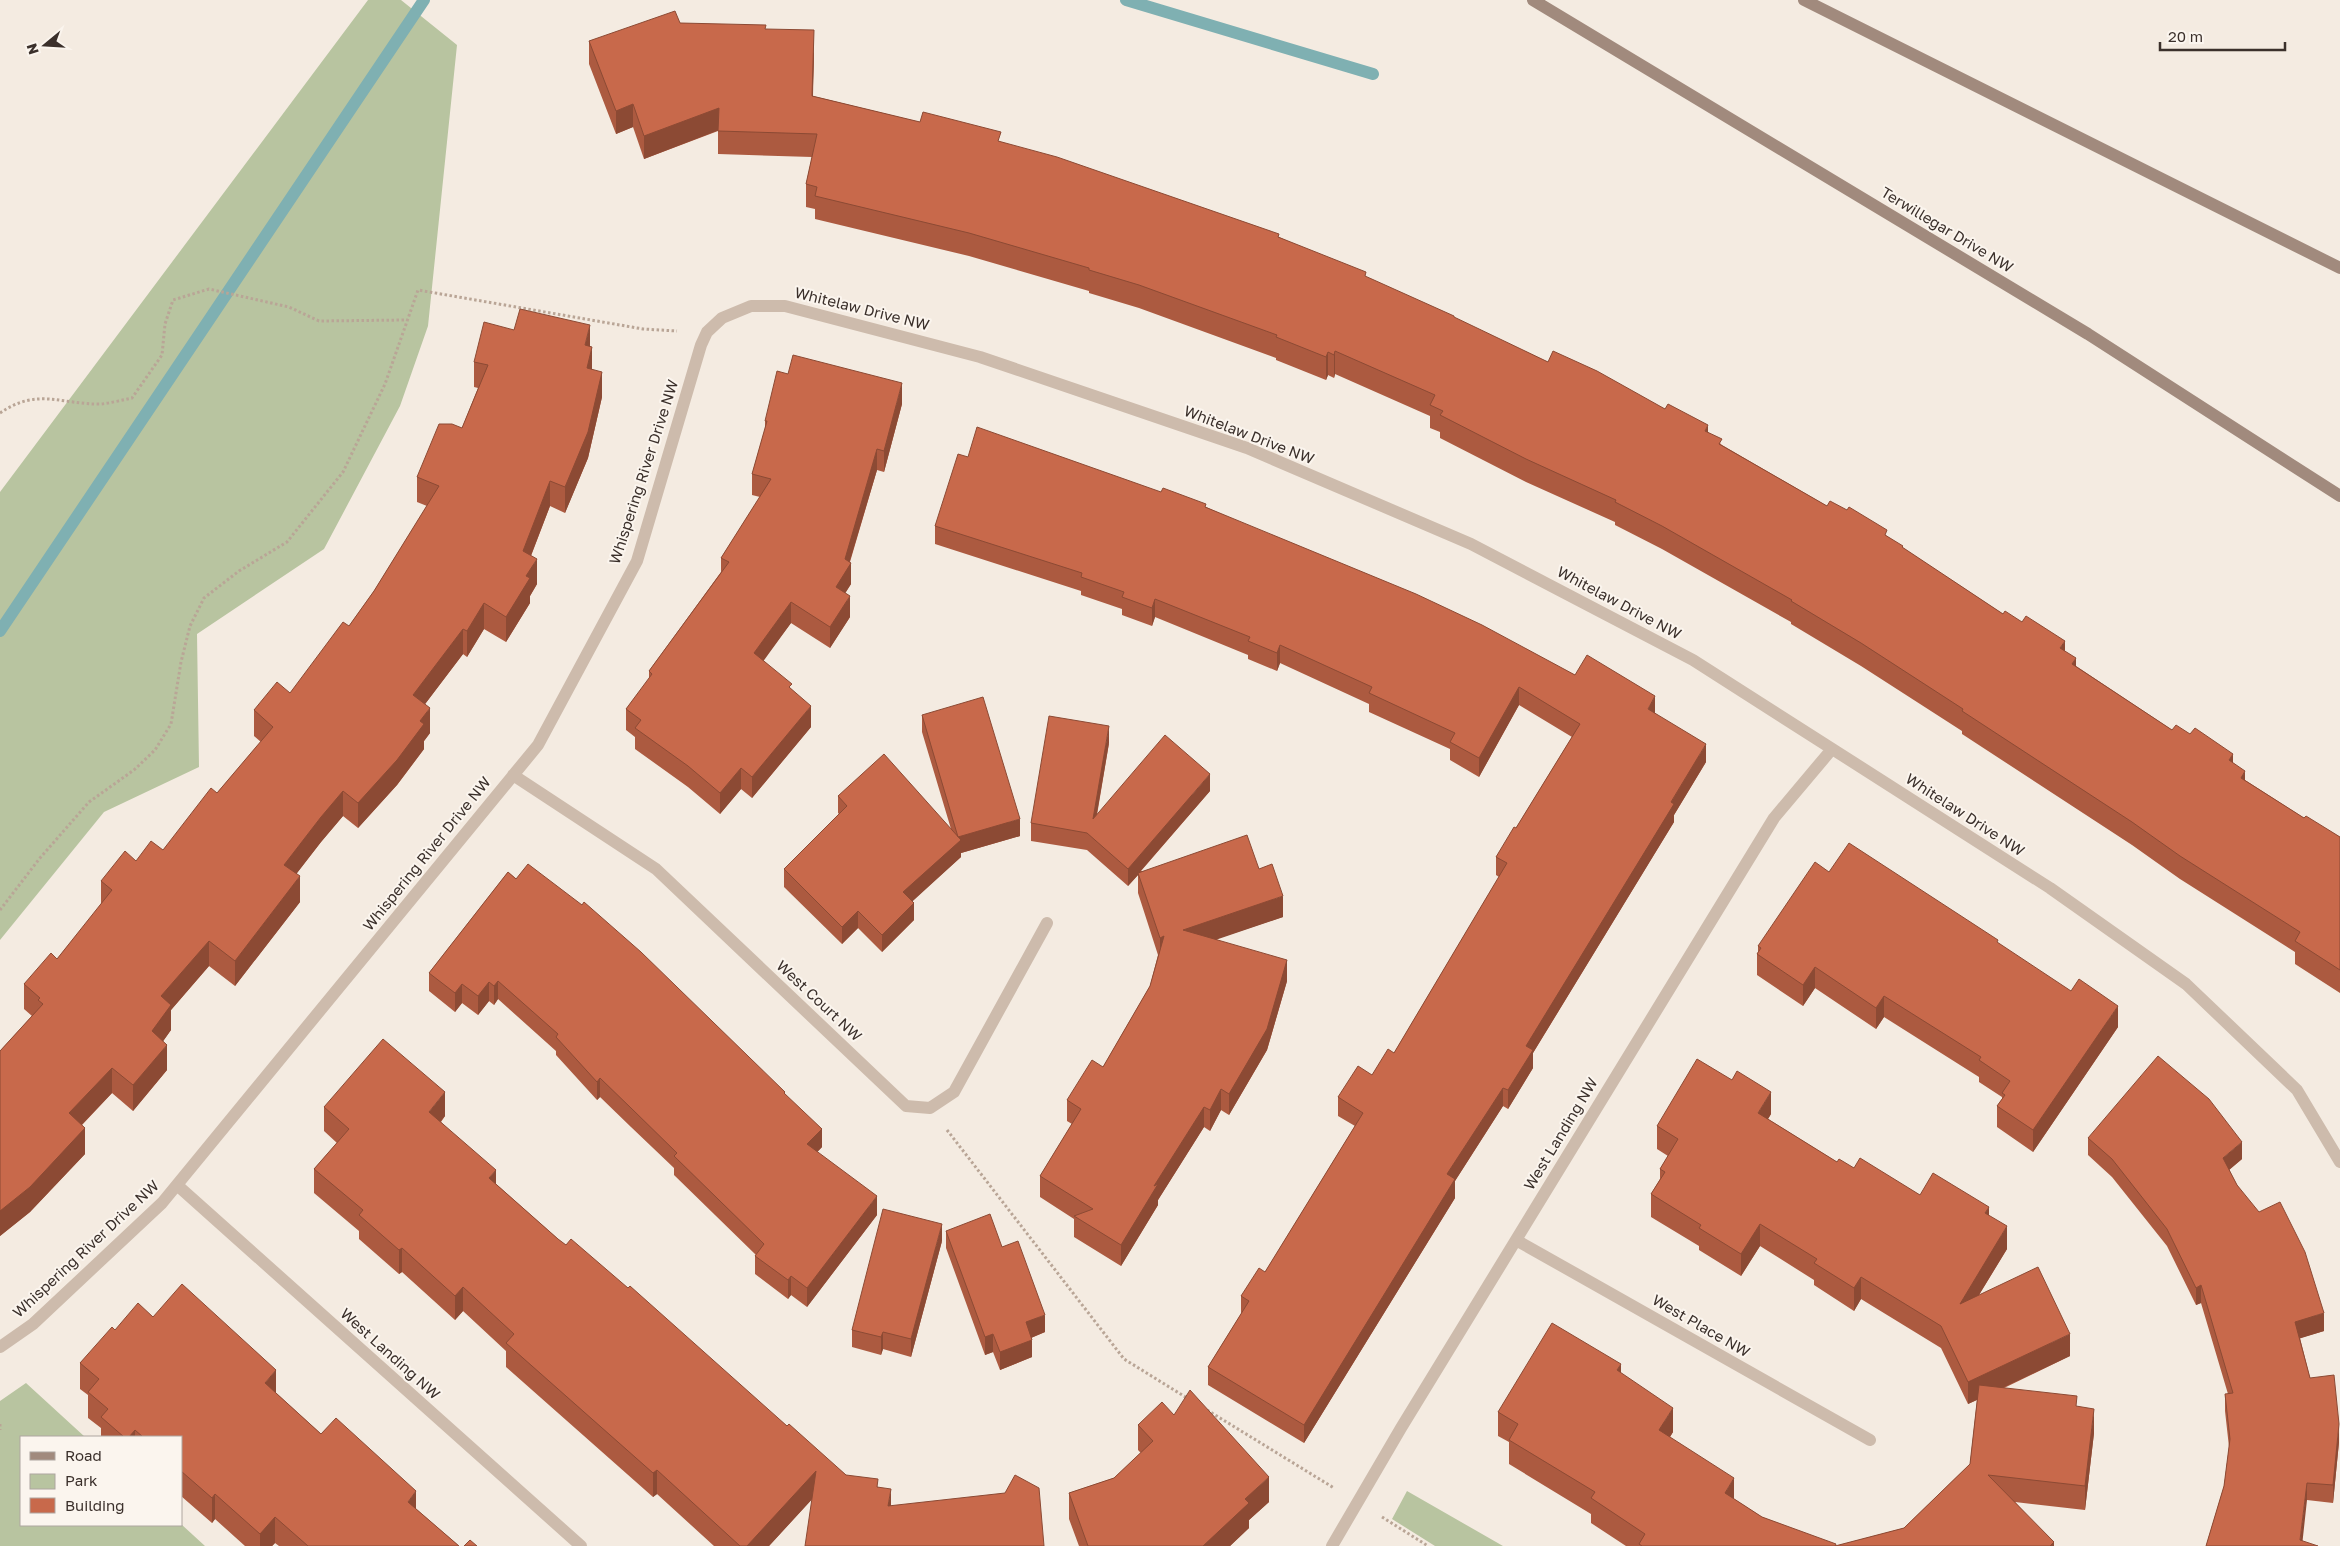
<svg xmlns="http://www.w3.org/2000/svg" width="2340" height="1546" font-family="'Golos Text',sans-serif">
  <rect width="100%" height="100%" fill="#f4ebe1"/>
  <path fill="#b8c4a0" d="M368,0H401L457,45L428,326L400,406L324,549L197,634L199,767L104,812L0,940V492Z
    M26,1383L85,1437H21V1525L181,1524L205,1546H0V1401Z
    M1407,1491L1503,1546H1435L1392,1519Z"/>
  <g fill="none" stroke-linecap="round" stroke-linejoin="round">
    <path stroke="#7fb0b2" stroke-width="12" d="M1126,0L1373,74
      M0,631L424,0"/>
    <path stroke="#b9a596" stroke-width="3" stroke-dasharray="2.5 2.5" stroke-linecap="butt" d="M0,413C38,387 62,405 101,404C111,403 122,400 132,398L162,355L165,324L173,300L209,289L289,307L319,321L407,320
      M0,910L40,858L89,802L134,770L155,750L171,724L181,662L190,626L204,598L239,571L287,542L343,472L385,384L418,290L643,329L677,331
      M947,1130L1124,1359L1187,1398
      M1207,1410L1334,1488
      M0,1424V1430
      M1382,1517L1428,1546"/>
    <path stroke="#cdbbac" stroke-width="12" d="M513,775L656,869L906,1106L930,1108L954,1092L1047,923
      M177,1185L581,1546
      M1516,1240L1870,1440
      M0,1347L33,1324L162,1203L538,745L637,561L701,345L707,332L722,318L751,306H785L980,357L1247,448L1471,544L1693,660L2050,888L2186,984L2297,1090L2340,1162
      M1332,1546L1401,1428L1774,818L1832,749"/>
    <path stroke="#a18a7d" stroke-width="12" d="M1533,0L2088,334L2340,496
      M1804,0L2340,268"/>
  </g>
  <path fill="#ac5a40" d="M680,23L766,29L814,53L813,96L1001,142L1279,237L1366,277L1548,362L1665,409L1708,432L1722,445L1827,506L1887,536L1903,548L2003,614L2065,651L2076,666L2172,730L2233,763L2245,780L2304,818L2340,837V993L2295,964V952L2180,879L2132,845L1962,734V731L1861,666L1791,624V622L1662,549L1615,525V522L1526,482L1440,438V432L1430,428V416L1335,374L1334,378L1328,375L1326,380L1276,360V358L1139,308L1089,293V291L969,256L815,219V209L806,207V184L812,157L718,154V131L644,159L633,127L616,134L589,64V41Z
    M514,330L590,346L592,369L602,397L588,458L565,513L550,506L531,556L537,584L530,596V603L506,642L484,629L467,657L463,654L425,704L430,733L424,741V749L397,785L358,828L343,816L321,842L296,874L300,902L235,986L209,966L171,1010V1030L163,1041L167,1070L133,1111L112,1093L82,1125L85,1154L30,1212L0,1236V1051L32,1016L24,1009V984L57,959L101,905V881L136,861L163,850L217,793L261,742L254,736V710L290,693L349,626L374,591L427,506L417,502V477L462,428L478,388L474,387V362Z
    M902,404L884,472L877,470L850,562L851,584L845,593L850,617L830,648L791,623L763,660L792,690L811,727L752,798L741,789L720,814L688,787L635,749V737L626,730V709L649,679V671L721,572V558L760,497L752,495V474L765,429V421Z
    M968,457L1206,507L1575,675L1655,713L1706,762L1674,815V822L1533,1053V1068L1508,1109L1503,1106L1455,1181V1198L1304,1443L1208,1385V1367L1241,1314V1296L1265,1272L1355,1126L1338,1116V1097L1372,1075L1394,1053L1499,877L1496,875V857L1516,828L1572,737L1519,705L1479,777L1450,760V749L1369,712V704L1280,663L1277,671L1248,659V655L1155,617L1152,626L1122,615V609L1081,595V591L935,544V526Z
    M922,715L1020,836L961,853V857L912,901L914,920L882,952L858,928L842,944L784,887V869L839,814L838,813V796L951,829L922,732Z
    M1109,743L1097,815L1210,791L1141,871L1259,869L1283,917L1216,939L1287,981L1267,1050L1229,1115L1221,1110L1210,1131L1204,1127L1158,1200V1205L1121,1266L1074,1237V1219L1040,1197V1176L1072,1124L1067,1121V1100L1103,1067L1150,986L1158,955L1138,893V875L1128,886L1087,850L1031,841V823Z
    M508,872L785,1094L822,1147L817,1152L877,1215L807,1307L791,1295L788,1299L755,1274V1256L756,1255L674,1175V1168L631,1127L600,1097L597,1100L556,1055V1051L498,999L494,1005L489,1001L478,1015L462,1003L455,1012L429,991V973Z
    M1829,872L1998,943L2118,1027L2033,1152L1997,1127V1106L2002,1099V1097L1979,1082V1077L1884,1017L1876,1029L1815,988L1803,1006L1757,975V954L1758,952V946Z
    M324,1107L445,1116L441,1122L496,1184L558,1239L846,1475L878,1487L891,1506L1044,1546L812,1499L769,1546H714L657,1494L653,1497L506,1367V1351L463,1311L455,1320L402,1272L399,1274L359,1239V1231L314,1193V1169L337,1143L324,1131Z
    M1771,1114L1768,1119L1837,1162L1854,1168L1920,1195L1989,1216L2007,1249L1979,1295L2070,1356L2004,1388L2077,1407L2094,1433L2085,1510L2015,1502L2054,1546H1626L1591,1523V1514L1509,1464V1442L1498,1436V1412L1621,1373L1673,1432L1670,1437L1734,1499L1762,1517L1836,1546L1904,1528L1970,1464L1977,1400L1968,1404L1941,1348L1861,1299L1854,1311L1814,1285V1280L1760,1246L1741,1276L1699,1250V1246L1651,1217V1194L1660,1179V1169L1668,1156L1657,1149V1126Z
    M2088,1138L2242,1159L2229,1170L2237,1185L2324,1331L2300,1338L2310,1378L2339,1442L2333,1503L2307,1500L2206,1546L2224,1486L2229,1447L2225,1411V1394H2228L2201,1303L2196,1305L2167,1246L2112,1177L2088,1155Z
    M946,1231L1002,1247L1045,1332L1031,1338L1032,1357L1000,1370L993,1352L985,1355L946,1248Z
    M942,1241L911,1357L883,1349L881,1355L852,1347V1330Z
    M153,1317L276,1393L321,1434L416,1509L459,1546H279L275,1543L272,1546H245L215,1519L212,1523L181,1496V1437H101V1428L88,1418V1395L80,1389V1363L115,1330Z
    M1174,1415L1269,1502L1249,1520V1528L1230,1546H1079L1069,1519V1493L1114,1478L1141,1453L1138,1450V1425Z"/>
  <path fill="#8c4a34" d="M814,30V53L812,119V96Z
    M633,104V127L616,134V111Z
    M719,108V130L644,159V136Z
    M590,325V351L585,345Z
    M592,347V372L587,368Z
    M1335,351V374L1334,378V355Z
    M1328,352V375L1326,380V357Z
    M602,372V397L588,458L565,513V487Z
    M902,383V404L884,472V451Z
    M1708,425V448L1705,431Z
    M877,449V470L848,567L851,563V584L836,608V587Z
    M550,481V506L523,576V551Z
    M537,559V584L530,596V603L506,642V617L526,576Z
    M850,596V617L830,648V627Z
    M1155,599V617L1152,626V608Z
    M791,602V623L754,674V653Z
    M484,603V629L467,657V631Z
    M463,629V654L413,720V695Z
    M2065,641V664L2060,648Z
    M1280,645V663L1277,671V653Z
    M2076,658V681L2072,664Z
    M1519,687V705L1479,777V758Z
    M1655,696V715L1648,709Z
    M811,706V727L752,798V777Z
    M430,708V733L424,741V749L397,785L358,828V803Z
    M1109,726V743L1093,836V819Z
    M1706,744V762L1674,815V822L1533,1053V1068L1508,1109V1090L1526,1046Z
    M2233,754V777L2229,760Z
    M741,768V789L720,814V793Z
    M2245,771V794L2241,778Z
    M1210,774V791L1138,874V873V875L1128,886V869Z
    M343,791V816L321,842L284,890V865L321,817Z
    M1020,819V836L961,853V857L903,910V892L958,837Z
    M300,876V902L235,986V961Z
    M1283,896V917L1183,951V930Z
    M914,903V920L882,952V935Z
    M858,911V928L842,944V927Z
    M1164,936L1160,959V938Z
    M209,941V966L171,1010V1030L152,1057V1031L161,996Z
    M1287,960V981L1267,1050L1229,1115V1094Z
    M1815,967V988L1803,1006V985Z
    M498,981V999L494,1005V986Z
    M489,982V1001L478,1015V996Z
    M462,984V1003L455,1012V993Z
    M1884,996V1017L1876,1029V1008Z
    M2118,1006V1027L2033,1152V1130Z
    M167,1045V1070L133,1111V1085Z
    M112,1068V1093L69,1138V1113Z
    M600,1078V1097L597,1100V1082Z
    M1503,1088V1106L1455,1181V1198L1304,1443V1425L1447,1174Z
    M1221,1089V1110L1210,1131V1110Z
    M445,1092V1116L429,1135V1112Z
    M1771,1092V1114L1758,1135V1113Z
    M1204,1107V1127L1158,1200V1205L1121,1266V1245L1154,1186Z
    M85,1128V1154L30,1212L0,1236V1211Z
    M822,1129V1147L807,1163V1144Z
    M2242,1142V1159L2223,1175V1158Z
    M496,1170V1194L489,1178Z
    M877,1196V1215L807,1307V1288Z
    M1989,1207V1229L1985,1213Z
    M942,1224V1241L911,1357V1339Z
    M1760,1224V1246L1741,1276V1254Z
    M2007,1226V1249L1960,1326V1304Z
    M402,1248V1272L399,1274V1250Z
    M791,1276V1295L788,1299V1280Z
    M1861,1277V1299L1854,1311V1288Z
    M2201,1285V1303L2196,1305V1288Z
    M463,1287V1311L455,1320V1296Z
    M2324,1313V1331L2295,1340V1322Z
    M1045,1315V1332L1026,1340V1322Z
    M883,1332V1349L881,1355V1337Z
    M993,1334V1352L985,1355V1337Z
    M2070,1334V1356L1968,1404V1382Z
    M1032,1340V1357L1000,1370V1352Z
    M1621,1364V1389L1617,1370Z
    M276,1370V1395L265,1383Z
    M1673,1408V1432L1659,1454V1430Z
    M2094,1409V1433L2085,1510V1486Z
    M2339,1424V1442L2333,1503V1485Z
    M135,1430V1437H129Z
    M657,1470V1494L653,1497V1473Z
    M816,1471V1495L769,1546H747Z
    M1269,1477V1502L1249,1520V1528L1230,1546H1203L1245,1499Z
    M1734,1478V1502L1725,1493Z
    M2307,1483V1500L2302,1546L2300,1540Z
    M891,1489V1513L888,1506Z
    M416,1491V1517L408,1502Z
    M215,1494V1519L212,1523V1498Z
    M275,1517V1543L272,1546H260V1534Z
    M2054,1542V1546H2050Z"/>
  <path fill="#c8694b" stroke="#8c4a34" d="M675,11L680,23L766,25L765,29L814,30L812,96L920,122L923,112L1001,132L998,141L1057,157L1279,234L1278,237L1366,272L1365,276L1454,316V317L1548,362L1553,351L1597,371L1665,409L1668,404L1708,425L1705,431L1722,439L1719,444L1827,506L1830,501L1847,510L1849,507L1887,530L1885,535L1903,546L1902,547L2003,614L2005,611L2022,622L2026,616L2065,641L2060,648L2076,658L2072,664L2172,730L2176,725L2190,734L2195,728L2233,754L2229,760L2245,771L2241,778L2304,818L2306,816L2340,837V970L2295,941L2300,932L2180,856L2132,822L1962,711L1963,709L1861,643L1791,601L1792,600L1662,526L1615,502L1616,500L1526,459L1440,415L1443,411L1430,405L1435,395L1335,351L1334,355L1328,352L1326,357L1276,337L1277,335L1139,285L1089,270V268L969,233L815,196L817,187L806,184L817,134L718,131L719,108L644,136L633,104L616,111L589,41Z
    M520,309L590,325L585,345L592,347L587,368L602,372L588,432L565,487L550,481L523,551L537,559L526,576L530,578L506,617L484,603L467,631L463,629L413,695L430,708L420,721L424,724L397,760L358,803L343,791L321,817L284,865L300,876L235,961L209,941L161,996L171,1005L152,1031L167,1045L133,1085L112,1068L69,1113L85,1128L30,1187L0,1211V1051L43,1004L38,1000L40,998L24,984L51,953L57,959L112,890L101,881L125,851L136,861L151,841L163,850L211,788L217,793L273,727L254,710L277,682L290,693L343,622L349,626L374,591L439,486L417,477L439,424H452L462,428L488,365L474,362L484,322L514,330Z
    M793,355L902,383L884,451L877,449L845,559L851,563L836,587L850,596L830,627L791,602L754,653L792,684L789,687L811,706L752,777L741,768L720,793L688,766L635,728L641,720L626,709L652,674L649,671L729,562L721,558L771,479L752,474L767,421H765L777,371L788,374Z
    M977,427L1161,492L1163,488L1206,504L1205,507L1416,594L1482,625L1575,675L1587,655L1655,696L1648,709L1706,744L1671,802L1674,804L1526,1046L1533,1050L1508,1090L1503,1088L1447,1174L1455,1179L1304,1425L1208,1367L1249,1301L1241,1296L1259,1268L1265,1272L1363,1113L1338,1097L1358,1066L1372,1075L1388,1049L1394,1053L1507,863L1496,857L1514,827L1516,828L1580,724L1519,687L1479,758L1450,742L1455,733L1369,693L1372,687L1280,645L1277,653L1248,641L1250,637L1155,599L1152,608L1122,597L1124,592L1081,577L1082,573L935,526L958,454L968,457Z
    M983,697L1020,819L958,837L922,715Z
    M1049,716L1109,726L1093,819L1165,735L1210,774L1128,869L1087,833L1031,823Z
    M884,754L961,840L903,892L914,903L882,935L858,911L842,927L784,869L847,806L838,796Z
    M1247,835L1259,869L1272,864L1283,896L1183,930L1287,960L1267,1029L1229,1094L1221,1089L1210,1110L1204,1107L1154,1186L1158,1184L1121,1245L1074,1216L1093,1209L1040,1176L1081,1109L1067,1100L1092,1060L1103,1067L1150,986L1164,936L1160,938L1138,873Z
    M1849,843L1998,940L1997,942L2071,991L2079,979L2118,1006L2033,1130L1997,1106L2005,1095L2002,1093L2010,1081L1979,1060L1981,1057L1884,996L1876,1008L1815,967L1803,985L1757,954L1761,948L1758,946L1815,862L1829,872Z
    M528,864L582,905L584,902L641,952L785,1092L784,1093L822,1129L807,1144L877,1196L807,1288L791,1276L788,1280L755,1256L764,1244L674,1156L677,1153L631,1108L600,1078L597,1082L556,1037L558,1034L498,981L494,986L489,982L478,996L462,984L455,993L429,973L508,872L516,879Z
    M383,1039L445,1092L429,1112L496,1170L489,1178L558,1239L566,1245L571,1239L628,1288L630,1286L787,1426L789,1424L846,1475L878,1479L877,1487L891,1489L888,1506L1005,1493L1015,1475L1039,1488L1044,1546H805L816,1471L747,1546H740L657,1470L653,1473L506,1343L514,1334L463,1287L455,1296L402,1248L399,1250L359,1215L363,1210L314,1169L349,1129L324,1107Z
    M2158,1056L2209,1099L2242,1142L2223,1158L2237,1185L2259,1212L2280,1202L2305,1252L2324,1313L2295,1322L2310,1378L2334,1375L2339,1424L2333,1485L2307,1483L2300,1540L2318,1546H2206L2224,1486L2230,1439L2225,1394L2233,1393L2201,1285L2196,1288L2167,1229L2112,1159L2088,1138Z
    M1697,1059L1732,1080L1737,1071L1771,1092L1758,1113L1837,1162L1839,1159L1854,1168L1860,1158L1920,1195L1933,1173L1989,1207L1985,1213L2007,1226L1960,1304L2038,1267L2070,1334L1968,1382L1941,1326L1861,1277L1854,1288L1814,1263L1817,1259L1760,1224L1741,1254L1699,1228L1701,1225L1651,1194L1665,1172L1660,1169L1678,1139L1657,1126Z
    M883,1209L942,1224L911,1339L883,1332L881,1337L852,1330Z
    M990,1214L1002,1247L1018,1241L1045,1315L1026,1322L1032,1340L1000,1352L993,1334L985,1337L946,1231Z
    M182,1284L276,1370L265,1383L321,1434L336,1418L416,1491L408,1502L459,1546H308L275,1517L260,1534L215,1494L212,1498L181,1471V1437H143L135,1430L129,1437H124L101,1417L108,1409L88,1392L99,1379L80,1363L112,1327L115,1330L138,1303L153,1317Z
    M1552,1323L1621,1364L1617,1370L1673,1408L1659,1430L1734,1478L1725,1493L1762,1517L1836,1544L1835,1546L1904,1528L1970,1464L1979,1385L2077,1396L2076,1406L2094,1409L2085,1486L1988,1475L2054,1542L2050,1546H1642L1639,1544L1645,1534L1591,1498L1595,1492L1509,1440L1518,1424L1498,1412Z
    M1190,1390L1269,1477L1245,1499L1249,1503L1203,1546H1088L1069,1493L1114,1478L1153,1441L1138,1425L1162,1402L1174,1415Z
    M470,1540L477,1546H464Z"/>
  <g text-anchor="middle" stroke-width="4" stroke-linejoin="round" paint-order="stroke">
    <g font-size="15" fill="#3b302b" stroke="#fbf5ee">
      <text transform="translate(1947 230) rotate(31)" y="5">Terwillegar Drive NW</text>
      <text transform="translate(862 309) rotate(14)" y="5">Whitelaw Drive NW</text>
      <text transform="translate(1249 435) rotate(21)" y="5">Whitelaw Drive NW</text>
      <text transform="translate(644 472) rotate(-72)" y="5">Whispering River Drive NW</text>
      <text transform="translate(1619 603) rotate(28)" y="5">Whitelaw Drive NW</text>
      <text transform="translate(1965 815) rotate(33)" y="5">Whitelaw Drive NW</text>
      <text transform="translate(427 854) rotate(-51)" y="5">Whispering River Drive NW</text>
      <text transform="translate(819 1001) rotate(43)" y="5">West Court NW</text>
      <text transform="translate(1561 1134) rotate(-59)" y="5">West Landing NW</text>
      <text transform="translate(86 1249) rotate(-43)" y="5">Whispering River Drive NW</text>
      <text transform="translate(1701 1326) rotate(30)" y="5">West Place NW</text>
      <text transform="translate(390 1354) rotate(42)" y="5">West Landing NW</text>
    </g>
  </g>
  <rect x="20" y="1436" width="162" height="90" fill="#fbf5ee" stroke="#aea6a0"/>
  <rect x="30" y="1452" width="25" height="8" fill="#a18a7d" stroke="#aea6a0"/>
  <text x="65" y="1461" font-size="15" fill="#3b302b">Road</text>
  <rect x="30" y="1474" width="25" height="15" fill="#b8c4a0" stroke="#aea6a0"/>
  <text x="65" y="1486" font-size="15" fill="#3b302b">Park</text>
  <rect x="30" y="1498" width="25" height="15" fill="#c8694b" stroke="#aea6a0"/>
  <text x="65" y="1511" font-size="15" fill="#3b302b">Building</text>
  <g transform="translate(45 45) rotate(252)" stroke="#fbf5ee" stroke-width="4" paint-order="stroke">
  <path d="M0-4L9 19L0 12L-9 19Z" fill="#3b302b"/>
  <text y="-8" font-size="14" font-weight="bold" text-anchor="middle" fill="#3b302b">N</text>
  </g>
  <path d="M2160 42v8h125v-8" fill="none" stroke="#3b302b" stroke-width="2.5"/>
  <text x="2168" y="42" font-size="15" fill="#3b302b" stroke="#fbf5ee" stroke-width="4" paint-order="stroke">20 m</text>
</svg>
